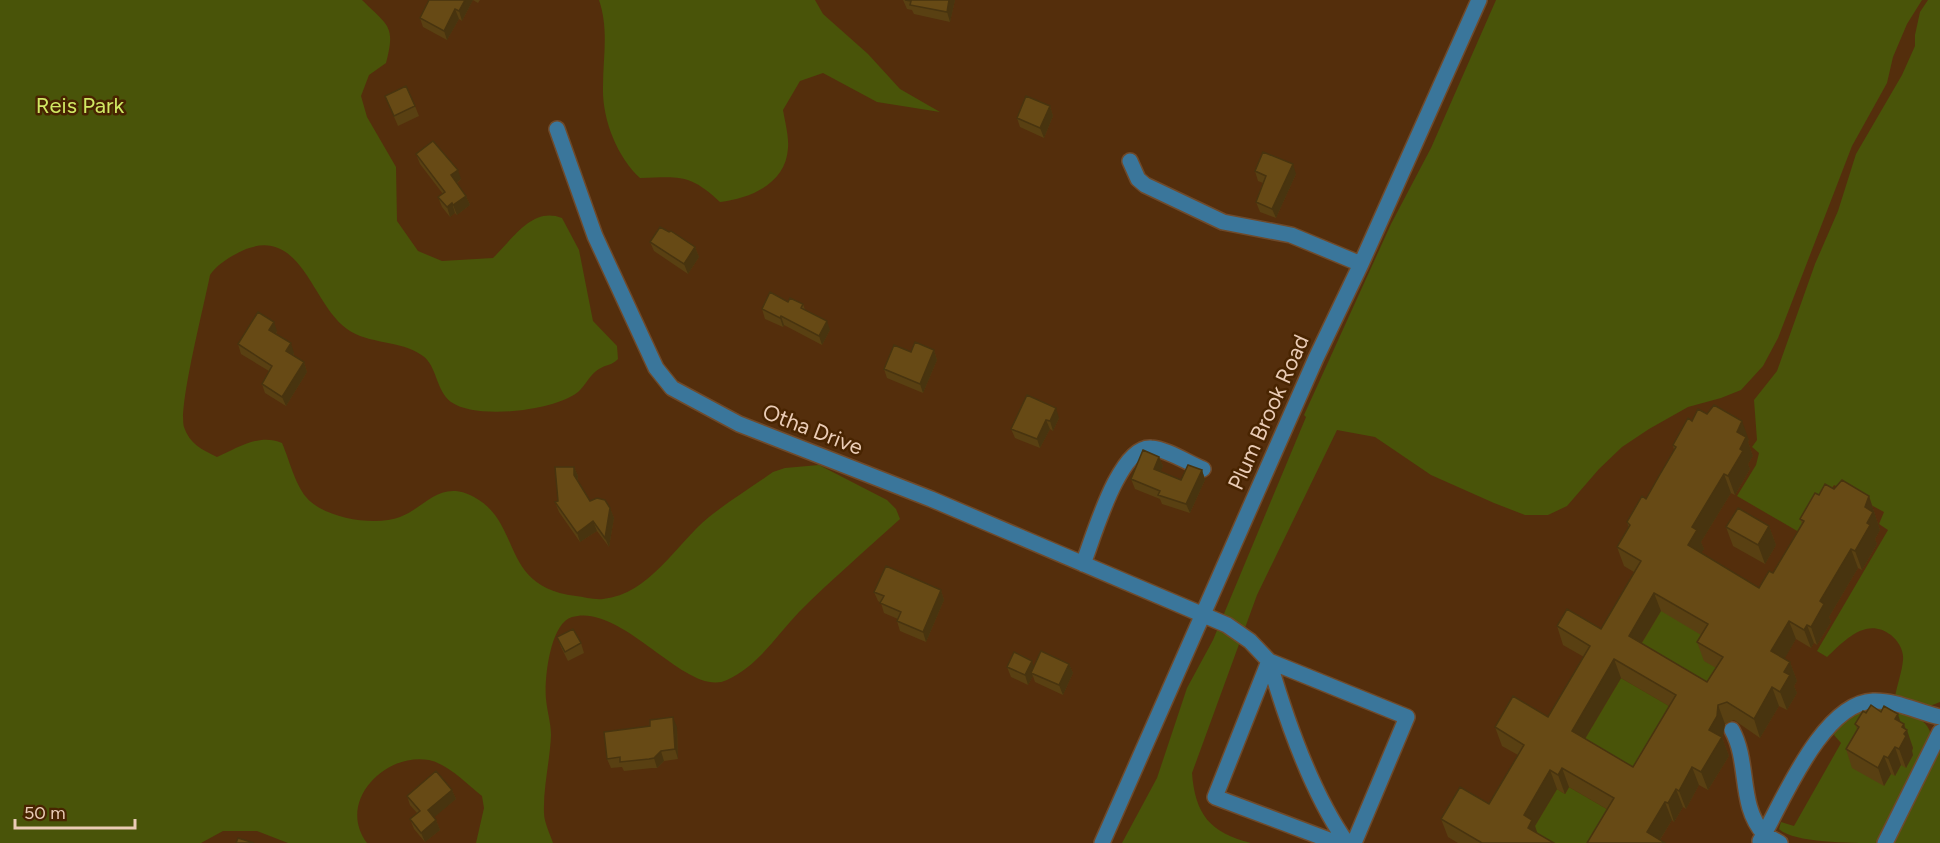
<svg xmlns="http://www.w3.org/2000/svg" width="1940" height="843" font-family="Figtree,sans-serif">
  <rect width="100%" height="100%" fill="#542e0c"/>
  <path fill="#495409" d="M0,0H362C388,26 396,25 386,63L369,75L361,96L367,117L396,167L397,221L418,251L442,261L493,258C513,239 532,206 562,218L579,250L593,321L617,346L618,359C611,366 607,364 599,369C591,373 585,386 578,392C554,411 476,420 451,402C436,391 437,366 423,356C399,339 369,345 347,329C312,304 302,228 246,249C233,255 218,263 210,275C205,302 178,407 184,427C189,443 202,450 217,457C238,448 259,433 282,443C289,459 295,484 306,497C323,518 375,527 400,517C426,507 440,479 474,497C523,523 499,587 576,596C584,597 594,600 603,599C650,594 676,544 709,517C729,501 752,487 773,472L785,468L819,465L887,500L896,509L900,519C866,550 831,580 799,612C776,636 759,665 727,680C687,699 623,602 572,617C550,623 544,680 546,699C547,711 551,723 551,735C550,761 543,787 544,813C544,822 550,834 553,843H476L484,808L482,796C468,785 448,764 429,760C385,752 336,802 367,843H288L257,831H223L201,843H0Z
    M599,0H815L823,14L868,54L900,89L940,112L877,102L823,73L800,81L783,110C785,122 789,136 788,148C786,183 752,198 720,202C689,173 680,177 640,178C617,157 602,119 603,87C603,56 609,30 599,0Z
    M1496,0H1922L1907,24L1893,57L1887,83L1852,146L1778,338L1763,366L1741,390L1721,398L1688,407L1649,429L1622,447L1599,469L1567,506L1548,515H1525L1494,503L1431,475L1375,437L1337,430L1257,595L1192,773C1195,814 1210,833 1251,843H1122L1157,778L1187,688L1213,640L1306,417L1304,415L1391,224L1431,148Z
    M1928,0H1940V702L1930,706L1895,697C1897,685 1902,672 1903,660C1904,650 1898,641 1891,635C1866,616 1844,641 1827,657L1817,651L1888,530L1879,524L1884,512L1834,485L1804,535L1737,496L1756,465L1759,453L1752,447L1757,440L1754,400L1777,371L1815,264L1838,211L1856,154L1902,75L1915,46V35L1920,12Z
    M1672,591L1719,646L1734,679L1714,700L1635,654Z
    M1621,678L1702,725L1647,774L1568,737L1588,733Z
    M1869,707C1889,710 1926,710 1931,735L1876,843C1852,843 1793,843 1779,829L1781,822L1794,826L1841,743L1834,735C1838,720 1857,713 1869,707Z
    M1940,750V843H1892Z
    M1569,787L1641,829L1605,843H1537L1530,833L1557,789L1565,794Z"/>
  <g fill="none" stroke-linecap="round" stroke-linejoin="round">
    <defs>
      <path id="minor" d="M557,129L595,236L656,368L672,388L739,424L931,499L1227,625L1250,641L1269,661L1215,797L1337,843
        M1130,161L1138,179L1145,185L1223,222L1291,235L1361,264
        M1083,564C1093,539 1119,445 1151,448C1167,449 1188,463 1203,469
        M1269,661L1407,717L1354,843
        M1269,661C1286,719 1312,794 1347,843
        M1732,730C1750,763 1738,805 1764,834C1785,796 1824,703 1873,701C1895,700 1918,712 1940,717
        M1760,841L1764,834L1780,843
        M1102,843L1316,358L1361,264L1479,0
        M1885,843L1940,732"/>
    </defs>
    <use href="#minor" stroke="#6f4a2b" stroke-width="18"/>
    <use href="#minor" stroke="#3a769b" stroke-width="15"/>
  </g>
  <path fill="#594012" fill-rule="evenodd" d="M429,0H480L478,3L473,0L462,21L459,19L447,40L423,27L420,18Z
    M903,0H955L950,22L914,14L912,10L907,9Z
    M385,96L415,106L419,116L398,126Z
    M1050,106L1053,116L1044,138L1020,127L1017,118Z
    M416,154L461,179L457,183L466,196L470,205L457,215L455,213L450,217L442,207L438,197L443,194L420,164Z
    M1255,171L1296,174L1276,218L1260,212L1256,202L1263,183L1258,181Z
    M650,242L695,247L699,257L688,274L654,251Z
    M788,302L803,304L805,310L830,330L822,345L784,325L783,327L765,319L762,309Z
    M277,331L276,334L294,353L293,356L304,362L307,372L286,406L265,393L262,384L269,371L241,354L238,344Z
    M934,350L937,360L923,393L887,378L884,369L911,352Z
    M1027,395L1059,418L1053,431L1050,429L1040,448L1015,438L1011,429Z
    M1692,421L1749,440L1748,442L1753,456L1748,464L1750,469L1735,495L1731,493L1701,542L1704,549L1701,553L1759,588L1773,573L1802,524L1800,519L1819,495L1834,489L1869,496L1880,530L1875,539L1877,544L1862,570L1858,568L1829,617L1831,622L1817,645L1814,643L1811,648L1796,639L1784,659L1790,662L1797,681L1794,686L1797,693L1787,710L1779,706L1760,738L1734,720L1725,724L1723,735L1722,737L1729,756L1708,790L1699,785L1686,809L1683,807L1674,822L1672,820L1660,840L1569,787L1565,794L1557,789L1535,826L1537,833L1554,843H1458L1448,837L1441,819L1489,804L1518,755L1502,746L1495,727L1548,717L1584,657L1563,645L1557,626L1601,629L1634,572L1624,566L1617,547L1629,528L1627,522L1646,499L1674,450L1673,445ZM1661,611L1701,635L1697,642L1704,661L1716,668L1707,682L1642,643ZM1621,678L1669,706L1633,767L1585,739Z
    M1159,457L1163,466L1160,472L1181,480L1202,470L1205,480L1190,513L1162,504L1160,499L1135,489L1131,479Z
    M574,467L578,476V481L590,501L610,508L614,518L609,547L597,531L580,542L559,512L555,502L558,501Z
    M1769,526L1776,545L1765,564L1733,546L1726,527Z
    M941,590L944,600L926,642L900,631L897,621L898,619L884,613L881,603L878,601L874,592Z
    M557,637L581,643L584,653L568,661L561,647Z
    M1069,664L1073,673L1063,695L1035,682L1033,676L1028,685L1011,677L1007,667H1034Z
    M1866,713L1901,722L1904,724L1913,748L1912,751L1913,755L1906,768L1901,765L1895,776L1891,774L1884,786L1852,768L1846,749L1857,729L1855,724Z
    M650,726L677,727L678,759L664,761L657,768H652L624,771L622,767L611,768L607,759Z
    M452,790L456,799L434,817L436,820L440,830L425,842L414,829L410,819L417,813L410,805L407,796Z"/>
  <path fill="#48340f" d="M465,0H473L462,21L459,11Z
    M949,0H955L950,22L947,12Z
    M455,9L459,19L447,40L444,31Z
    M1050,106L1053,116L1044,138L1040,128Z
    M1293,164L1296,174L1276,218L1272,209Z
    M458,170L461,179L454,185L451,175Z
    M466,196L470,205L457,215L453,205Z
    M452,203L455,213L450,217L447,207Z
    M695,247L699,257L688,274L684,264Z
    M781,316L784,325L783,327L780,318Z
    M827,321L830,330L822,345L819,336Z
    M274,322L277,331L273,339L269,330Z
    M291,343L294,353L289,361L286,351Z
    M934,350L937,360L923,393L920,384Z
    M304,362L307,372L286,406L282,397Z
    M1056,408L1059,418L1053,431L1050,421Z
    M1046,420L1050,429L1040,448L1037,439Z
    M1742,421L1749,440L1748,442L1753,456L1748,464L1750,469L1735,495L1728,476L1740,449L1737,432Z
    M1159,457L1163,466L1158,479L1154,469Z
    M574,467L578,476L577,485L574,475Z
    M1202,470L1205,480L1190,513L1186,504Z
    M1724,474L1731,493L1701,542L1704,549L1695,563L1688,545L1692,527Z
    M1869,496L1880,530L1875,539L1877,544L1862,570L1855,551L1867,523L1865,507Z
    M610,508L614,518L609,547L605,538Z
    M593,521L597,531L580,542L577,533Z
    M1769,526L1776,545L1765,564L1758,545Z
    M1851,549L1858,568L1829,617L1831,622L1817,645L1811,627L1820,601Z
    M941,590L944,600L926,642L923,632Z
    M1654,593L1661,611L1635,654L1629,636Z
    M1789,621L1796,639L1778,670L1771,651Z
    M1807,625L1814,643L1811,648L1804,630Z
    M1614,659L1621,678L1579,749L1572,731Z
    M1032,661L1035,670L1031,673L1033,676L1028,685L1025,675Z
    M1790,662L1797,681L1794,686L1797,693L1787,710L1780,692L1784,672Z
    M1069,664L1073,673L1063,695L1059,685Z
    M1772,687L1779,706L1760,738L1754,719Z
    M1718,705L1725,724L1723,735L1722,737L1729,756L1708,790L1701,772L1709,730Z
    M1898,714L1902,727L1904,724L1906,731L1907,730L1913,748L1912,751L1913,755L1906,768L1899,749L1895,719Z
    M673,717L677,727L678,759L675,749Z
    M1895,747L1901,765L1895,776L1888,758Z
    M661,751L664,761L657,768L654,758Z
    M1884,756L1891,774L1884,786L1878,768Z
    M1692,767L1699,785L1686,809L1679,791Z
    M1562,768L1569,787L1565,794L1558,775Z
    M1550,770L1557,789L1535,826L1539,838L1528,827L1524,815Z
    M1676,789L1683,807L1674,822L1668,803Z
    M452,790L456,799L431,820L428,810Z
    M1665,802L1672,820L1658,843L1647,832Z
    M436,820L440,830L425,842L421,833Z"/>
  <path fill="#674a15" stroke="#48340f" stroke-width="1.5" fill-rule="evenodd" d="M429,0H465L459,11L455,9L444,31L420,18Z
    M905,0H949L947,12L910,5L911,1Z
    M406,86L415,106L394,116L385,96Z
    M1026,96L1050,106L1040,128L1017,118Z
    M433,141L458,170L451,175L466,196L453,205L452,203L447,207L438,197L445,192L416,154Z
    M1263,152L1293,164L1272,209L1256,202L1266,176L1255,171Z
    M660,227L669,232L671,231L695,247L684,264L650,242Z
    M770,292L788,302L790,298L803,304L801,308L827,321L819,336L781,316L780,318L762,309Z
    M258,312L274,322L269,330L291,343L286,351L304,362L282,397L262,384L272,366L238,344Z
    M915,342L934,350L920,384L884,369L894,345L911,352Z
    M1027,395L1056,408L1050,421L1046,420L1037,439L1011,429Z
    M1714,405L1742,421L1737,432L1746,437L1740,449L1743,451L1728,476L1724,474L1692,527L1697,530L1688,545L1759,588L1769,571L1773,573L1804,521L1800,519L1815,493L1819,495L1825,484L1834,489L1842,480L1869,496L1865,507L1873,512L1867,523L1870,525L1855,551L1851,549L1820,601L1824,604L1811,627L1807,625L1804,630L1789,621L1771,651L1790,662L1784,672L1790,675L1780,692L1772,687L1754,719L1727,702L1718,705L1717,716L1709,730L1722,737L1701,772L1692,767L1679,791L1676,789L1668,803L1665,802L1647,832L1665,843H1587L1614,798L1562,768L1558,775L1550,770L1524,815L1532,820L1528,828L1554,843H1482L1441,819L1460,787L1489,804L1524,745L1495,727L1513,696L1548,717L1590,646L1557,626L1567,609L1601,629L1641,561L1617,547L1630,525L1627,522L1642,496L1646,499L1659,476L1676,447L1673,445L1688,418L1692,421L1698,409L1707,414ZM1654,593L1708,624L1697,642L1723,657L1707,682L1629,636ZM1614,659L1676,695L1633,767L1572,731Z
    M1143,450L1159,457L1154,469L1181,480L1188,465L1202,470L1186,504L1158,495L1160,491L1131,479Z
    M555,467H574V475L590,501L597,498L605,500L610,508L605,538L593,521L577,533L555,502L558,501Z
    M1738,508L1769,526L1758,545L1726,527Z
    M886,566L941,590L923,632L897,621L901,612L880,603L884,596L874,592Z
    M573,629L581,643L565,652L557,637Z
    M1041,651L1069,664L1059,685L1031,673Z
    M1014,652L1032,661L1025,675L1007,667Z
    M1871,705L1881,712L1884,706L1898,714L1895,719L1904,724L1902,727L1907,730L1904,734L1906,736L1899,749L1895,747L1888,758L1884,756L1878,768L1846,749L1859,727L1855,724L1863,711L1866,713Z
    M673,717L675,749L661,751L654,758L649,759L620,762V757L607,759L604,732L650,726V720Z
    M436,771L452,790L428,810L436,820L421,833L410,819L420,811L407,796Z
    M238,838L254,843H236Z"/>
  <g text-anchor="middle" stroke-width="5" stroke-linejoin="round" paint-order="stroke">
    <g font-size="22" fill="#d0e863" stroke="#482401">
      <text x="80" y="113">Reis Park</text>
    </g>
    <g font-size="22" fill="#eaccb6" stroke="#482401">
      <text transform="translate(1268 412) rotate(-66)" y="8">Plum Brook Road</text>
      <text transform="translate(813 429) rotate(21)" y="8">Otha Drive</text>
    </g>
  </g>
  <path d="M15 819v9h120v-9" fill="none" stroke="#eaccb6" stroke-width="3"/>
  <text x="24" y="819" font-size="18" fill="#eaccb6" stroke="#482401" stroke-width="4.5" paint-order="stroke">50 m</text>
</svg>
